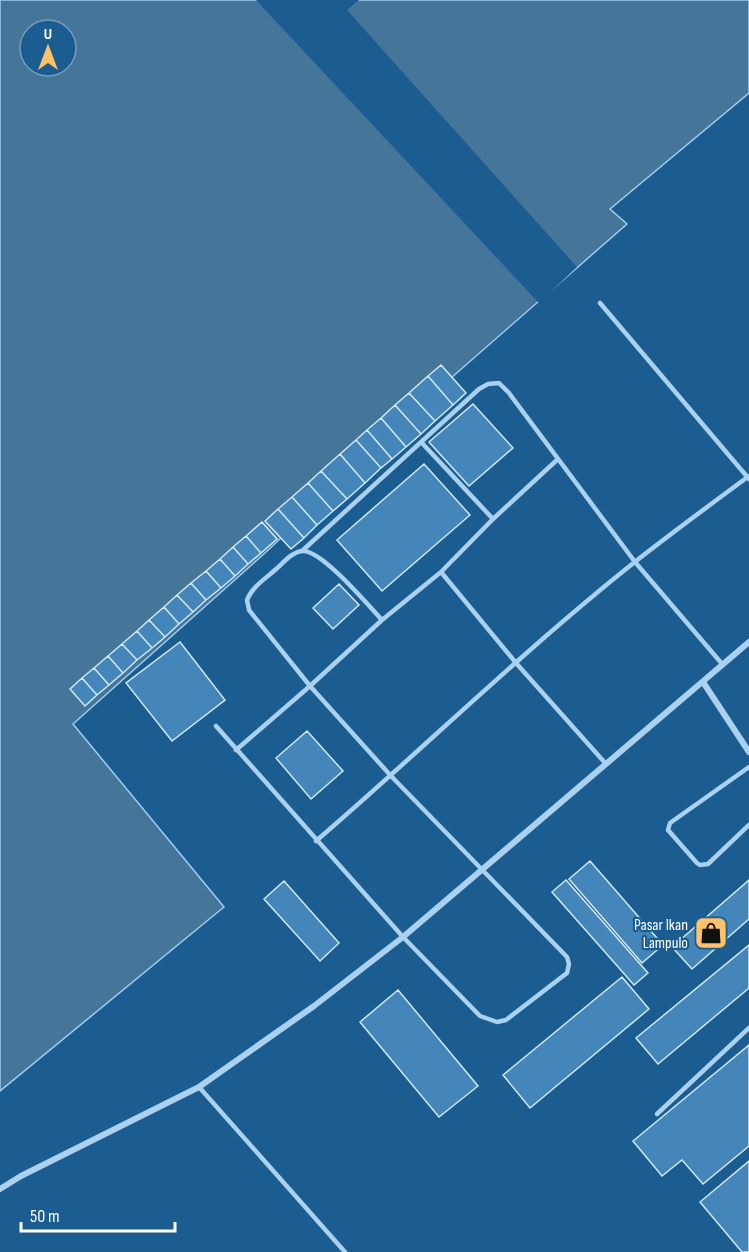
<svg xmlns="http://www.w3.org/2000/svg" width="749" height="1252" font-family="'Sofia Sans Condensed',sans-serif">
  <rect width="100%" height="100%" fill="#1b5c91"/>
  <path fill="#46759a" stroke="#9dcef1" stroke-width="1.5" fill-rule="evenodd" d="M0,0H749V93L610,209L627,224L451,378L265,553L73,724L224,907L0,1091ZM30,30H66V66H30Z"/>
  <path fill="#1b5c91" d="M256,0H359L347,10L577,267L539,303Z"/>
  <path fill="#4486b9" stroke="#d1e8fa" stroke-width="1.5" d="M441,365L466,393L453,405L428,376Z
    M428,376L453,405L435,421L409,393Z
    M409,393L435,421L421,434L395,405Z
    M473,404L513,448L469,486L429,442Z
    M395,405L421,434L406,447L381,418Z
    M381,418L406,447L392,459L367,430Z
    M367,430L392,459L381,468L356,440Z
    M356,440L381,468L365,483L340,454Z
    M340,454L365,483L347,499L321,471Z
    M424,464L470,515L382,591L337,540Z
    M321,471L347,499L333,511L308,483Z
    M308,483L333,511L317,525L292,497Z
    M292,497L317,525L304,538L278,509Z
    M278,509L304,538L291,549L265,521Z
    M262,522L277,539L261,553L246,536Z
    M246,536L261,553L248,564L233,547Z
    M233,547L248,564L235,576L220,559Z
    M220,559L235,576L221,588L206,571Z
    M206,571L221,588L206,600L191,583Z
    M191,583L206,600L193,612L177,595Z
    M339,584L359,605L333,629L313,608Z
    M177,595L193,612L179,624L164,607Z
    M164,607L179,624L165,637L149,620Z
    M149,620L165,637L152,648L137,631Z
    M137,631L152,648L137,660L122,644Z
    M180,642L225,700L172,741L126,683Z
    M122,644L137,660L123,673L108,656Z
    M108,656L123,673L109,685L94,668Z
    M94,668L109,685L97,695L82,678Z
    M82,678L97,695L85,706L70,689Z
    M307,731L343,771L311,799L276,758Z
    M590,861L663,945L642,963L569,879Z
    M566,880L648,973L634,985L552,892Z
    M749,880V919L692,969L672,947Z
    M284,881L339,943L320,961L264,899Z
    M749,945V988L658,1064L636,1038Z
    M622,977L649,1009L530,1108L503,1075Z
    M398,990L478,1086L439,1117L360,1022Z
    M749,1045V1146L703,1184L682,1160L662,1176L633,1141Z
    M749,1161V1252H742L700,1202Z"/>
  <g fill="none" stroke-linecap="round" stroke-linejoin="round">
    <path stroke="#aad1ef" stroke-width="4.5" d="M600,303L749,479
      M422,443L493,519
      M302,551L479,389L488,384L499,383L509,393L635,562L723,665
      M441,572L516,663L606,764
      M216,726L403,937L480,1016L497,1022L506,1020L567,973L569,964L567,957L391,776L310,686L249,610L247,600C252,587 265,579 275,570C283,563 292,552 302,551C321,549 368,605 382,620
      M236,750L310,686L382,620L441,572L493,519L558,459
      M749,767L670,823L668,830L697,863L700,865L708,864L749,825
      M316,841C423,749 525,649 636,561C673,532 711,504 749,476
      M199,1087L345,1252
      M657,1114L749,1028"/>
    <path stroke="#aad1ef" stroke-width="6" d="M703,682L749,752
      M0,1189L21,1176L199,1087L314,1006L403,937L749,642"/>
  </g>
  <defs>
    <symbol id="shop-square" viewBox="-11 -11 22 22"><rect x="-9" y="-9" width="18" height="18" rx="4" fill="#ffc268" stroke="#1b5c91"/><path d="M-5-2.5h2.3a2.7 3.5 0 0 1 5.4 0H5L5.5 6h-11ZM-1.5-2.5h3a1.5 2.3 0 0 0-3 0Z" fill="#111"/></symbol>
  </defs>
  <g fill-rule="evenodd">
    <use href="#shop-square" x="692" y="914" width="38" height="38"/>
  </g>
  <g text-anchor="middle" stroke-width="4.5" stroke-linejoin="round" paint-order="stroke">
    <g font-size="16" fill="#fff" stroke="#1b5c91" text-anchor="end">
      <text x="688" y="930">Pasar Ikan<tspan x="688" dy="18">Lampulo</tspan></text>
    </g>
  </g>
  <g transform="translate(48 48)"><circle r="28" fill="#1b5c91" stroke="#769dbd" stroke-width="1.5"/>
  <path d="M0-4.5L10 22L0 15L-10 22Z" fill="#ffc268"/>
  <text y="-9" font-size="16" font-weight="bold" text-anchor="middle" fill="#ffffff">U</text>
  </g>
  <path d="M21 1222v9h154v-9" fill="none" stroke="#ffffff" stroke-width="3"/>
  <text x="30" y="1222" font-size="18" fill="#ffffff" stroke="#1b5c91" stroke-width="4.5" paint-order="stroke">50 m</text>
</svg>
